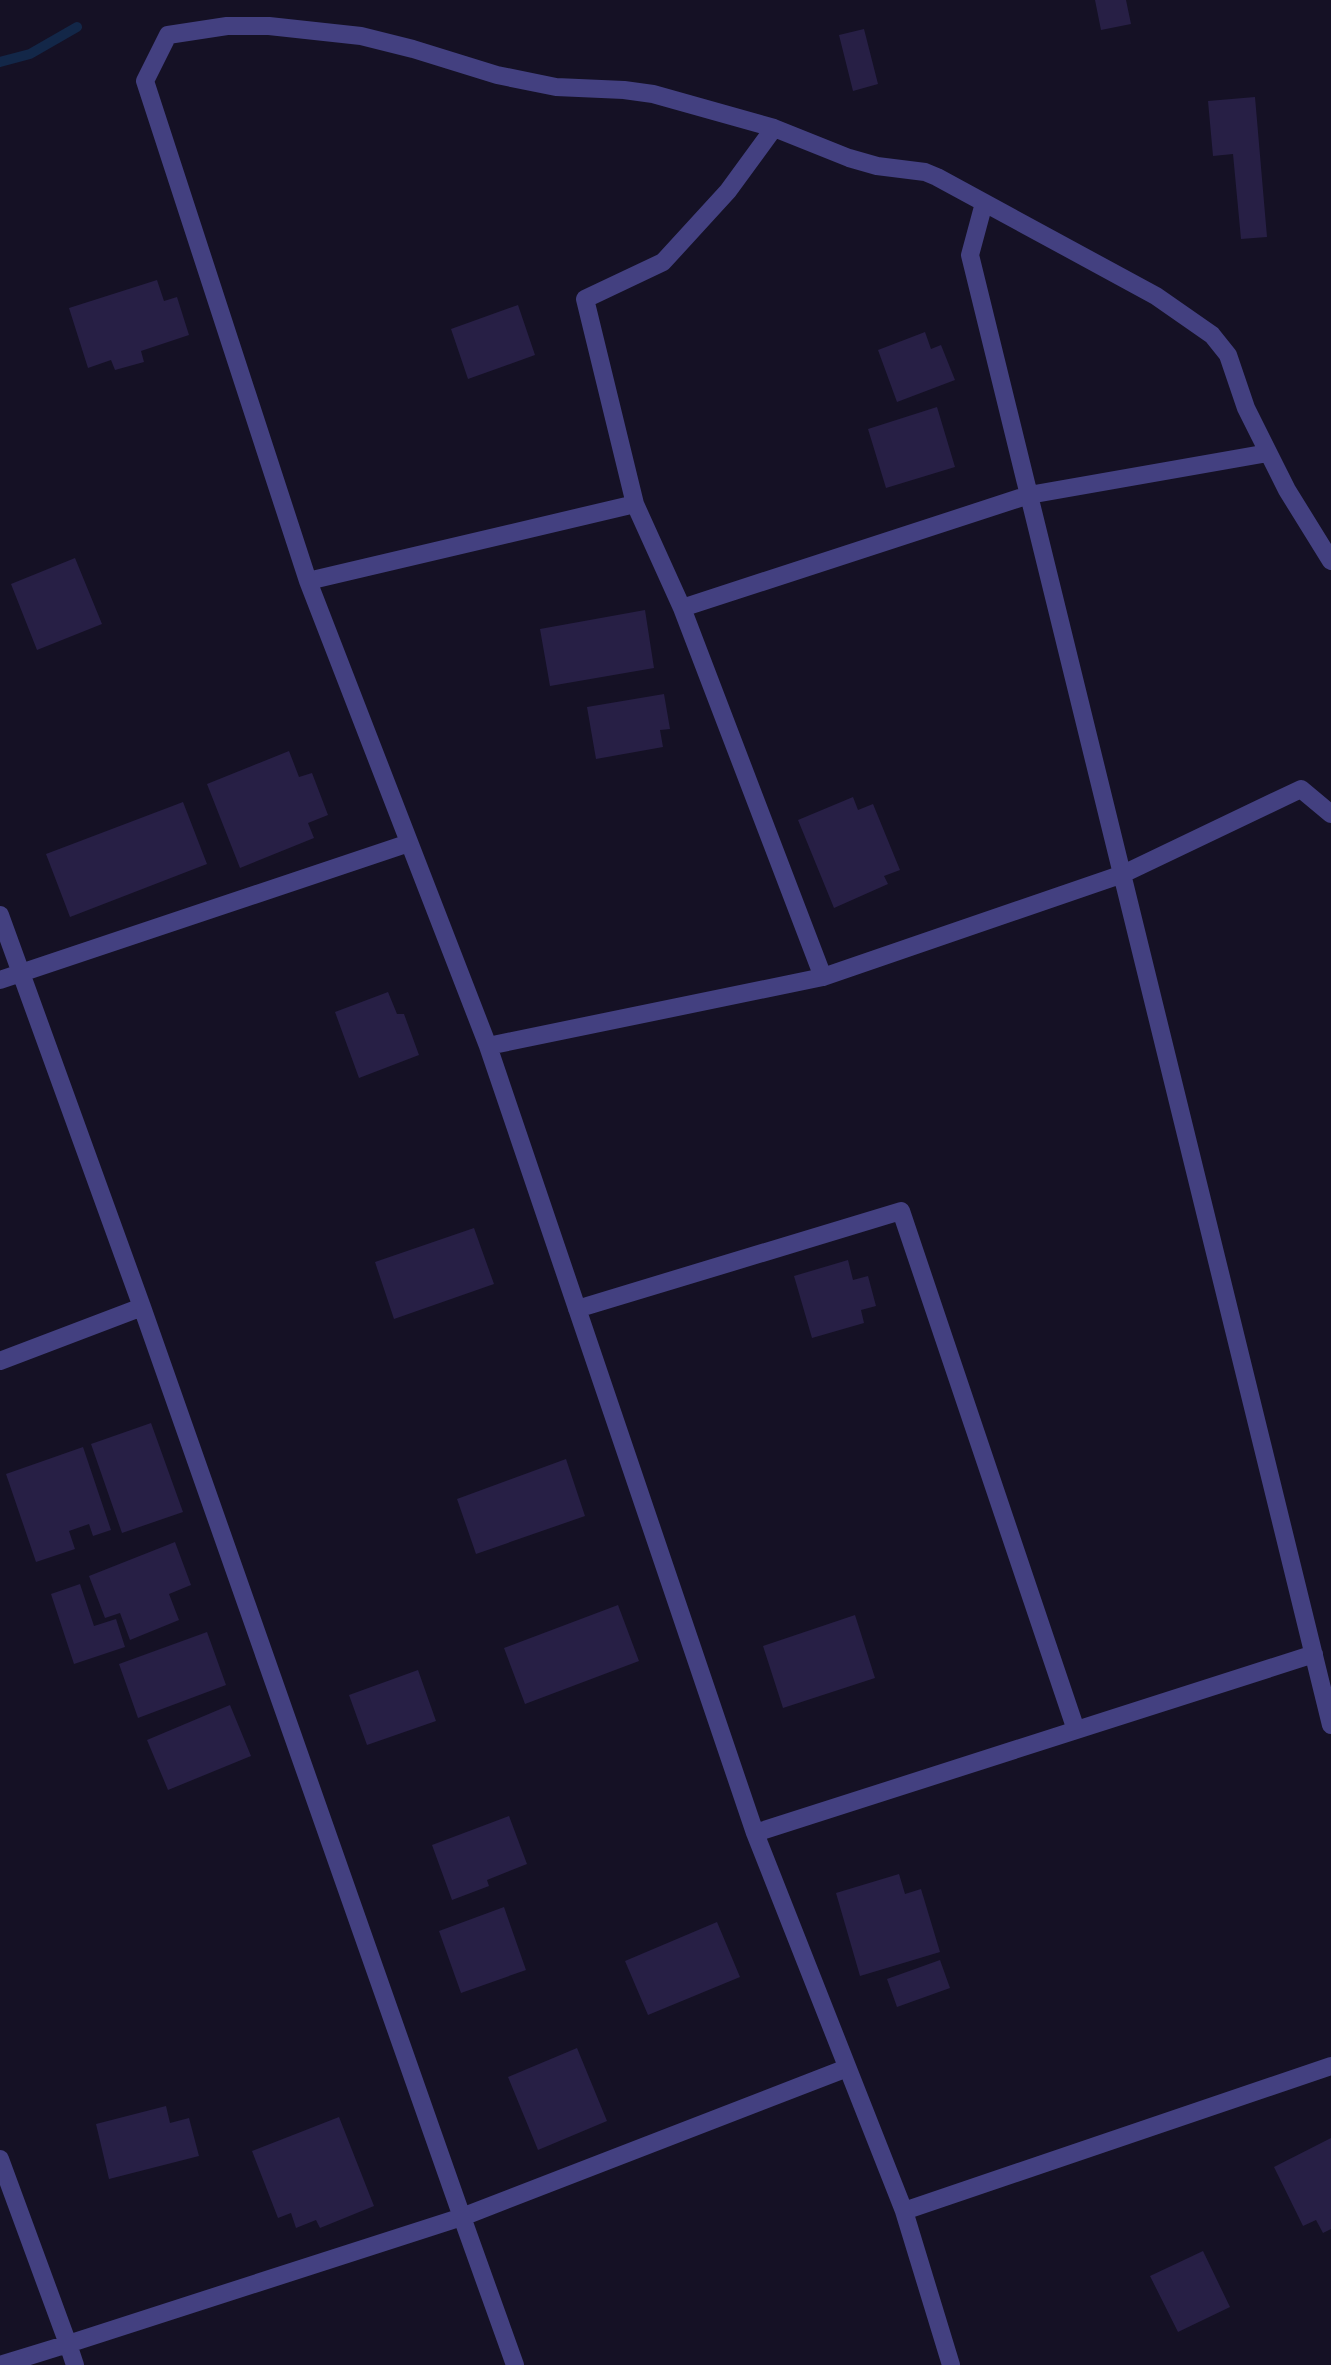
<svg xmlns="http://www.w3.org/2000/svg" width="1331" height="2365" font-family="'Golos Text',sans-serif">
  <rect width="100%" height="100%" fill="#151125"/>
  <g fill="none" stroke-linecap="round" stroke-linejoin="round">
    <path stroke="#132748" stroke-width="10" d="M0,62L30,54L77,27"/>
  </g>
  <path fill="#271f45" d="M1095,0H1126L1131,24L1101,30Z
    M864,29L878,84L853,91L839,35Z
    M1255,97L1267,237L1241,239L1233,154L1213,156L1208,101Z
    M157,280L164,301L177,297L189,335L141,351L144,362L115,370L111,360L88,368L69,308Z
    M518,305L535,355L468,379L451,329Z
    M925,332L931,349L941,345L955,380L897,402L878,350Z
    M937,407L955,467L886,488L868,429Z
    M75,558L102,624L37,650L11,584Z
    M645,610L654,668L550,686L540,629Z
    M664,694L670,729L660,730L663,747L596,759L587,707Z
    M289,751L299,777L312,773L328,815L308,823L314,838L240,868L207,784Z
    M853,797L858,810L873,804L900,870L884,876L888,884L834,908L798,820Z
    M183,802L207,864L70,917L46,854Z
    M388,992L397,1014H404L419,1055L359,1078L335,1012Z
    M474,1228L494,1284L394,1319L375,1262Z
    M848,1260L853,1280L868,1276L876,1306L861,1310L864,1323L812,1338L794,1276Z
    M151,1423L183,1512L122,1533L91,1444Z
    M83,1447L111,1530L93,1536L89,1524L69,1531L75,1549L36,1562L6,1474Z
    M566,1459L585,1516L476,1554L457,1499Z
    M175,1542L191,1585L169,1594L179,1620L130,1640L120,1613L105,1618L89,1576Z
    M80,1584L94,1626L116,1619L125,1647L74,1664L51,1594Z
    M618,1605L639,1661L525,1704L504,1648Z
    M855,1615L875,1678L783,1708L763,1646Z
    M207,1632L226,1685L138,1718L119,1664Z
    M418,1670L436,1721L367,1745L349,1695Z
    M230,1705L251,1756L168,1790L147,1740Z
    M509,1816L527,1864L487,1880L489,1886L452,1900L432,1845Z
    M899,1874L905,1894L921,1889L940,1952L860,1976L836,1893Z
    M504,1907L526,1970L461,1993L439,1931Z
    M717,1922L740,1977L648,2015L625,1961Z
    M940,1960L950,1988L897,2007L887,1979Z
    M577,2048L607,2121L538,2150L508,2077Z
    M166,2106L170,2123L189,2118L199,2156L109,2179L96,2124Z
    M339,2117L374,2206L320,2228L316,2220L296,2228L291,2213L278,2218L252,2151Z
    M1331,2138V2229L1323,2233L1316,2220L1303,2226L1274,2167Z
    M1203,2251L1230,2307L1178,2332L1150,2276Z"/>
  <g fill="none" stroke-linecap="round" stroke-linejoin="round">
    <path stroke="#434080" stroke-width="18" d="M984,203L970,255L1331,1725
      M635,504L585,299L663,262L728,191L774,128
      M1331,561L1287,490L1246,408L1228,355L1212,335L1156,296L937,177L925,172L877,166L849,158L774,128L653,94L624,90L556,87L497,75L413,49L361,36L269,26H227L168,35L145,81L308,581L488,1046L755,1833L904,2211L1331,2066
      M308,581L635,504L682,608
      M0,915L142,1307L462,2217L68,2344L0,2159
      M823,977L682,608L1029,495L1268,453
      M0,980L409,843
      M488,1046L823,977L1123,874L1301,789L1331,814
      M577,1309L901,1211L1076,1730
      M0,1361L142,1307
      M755,1833L1314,1654
      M904,2211L951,2365
      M0,2365L68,2344L75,2365
      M515,2365L462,2217L847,2068"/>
  </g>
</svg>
